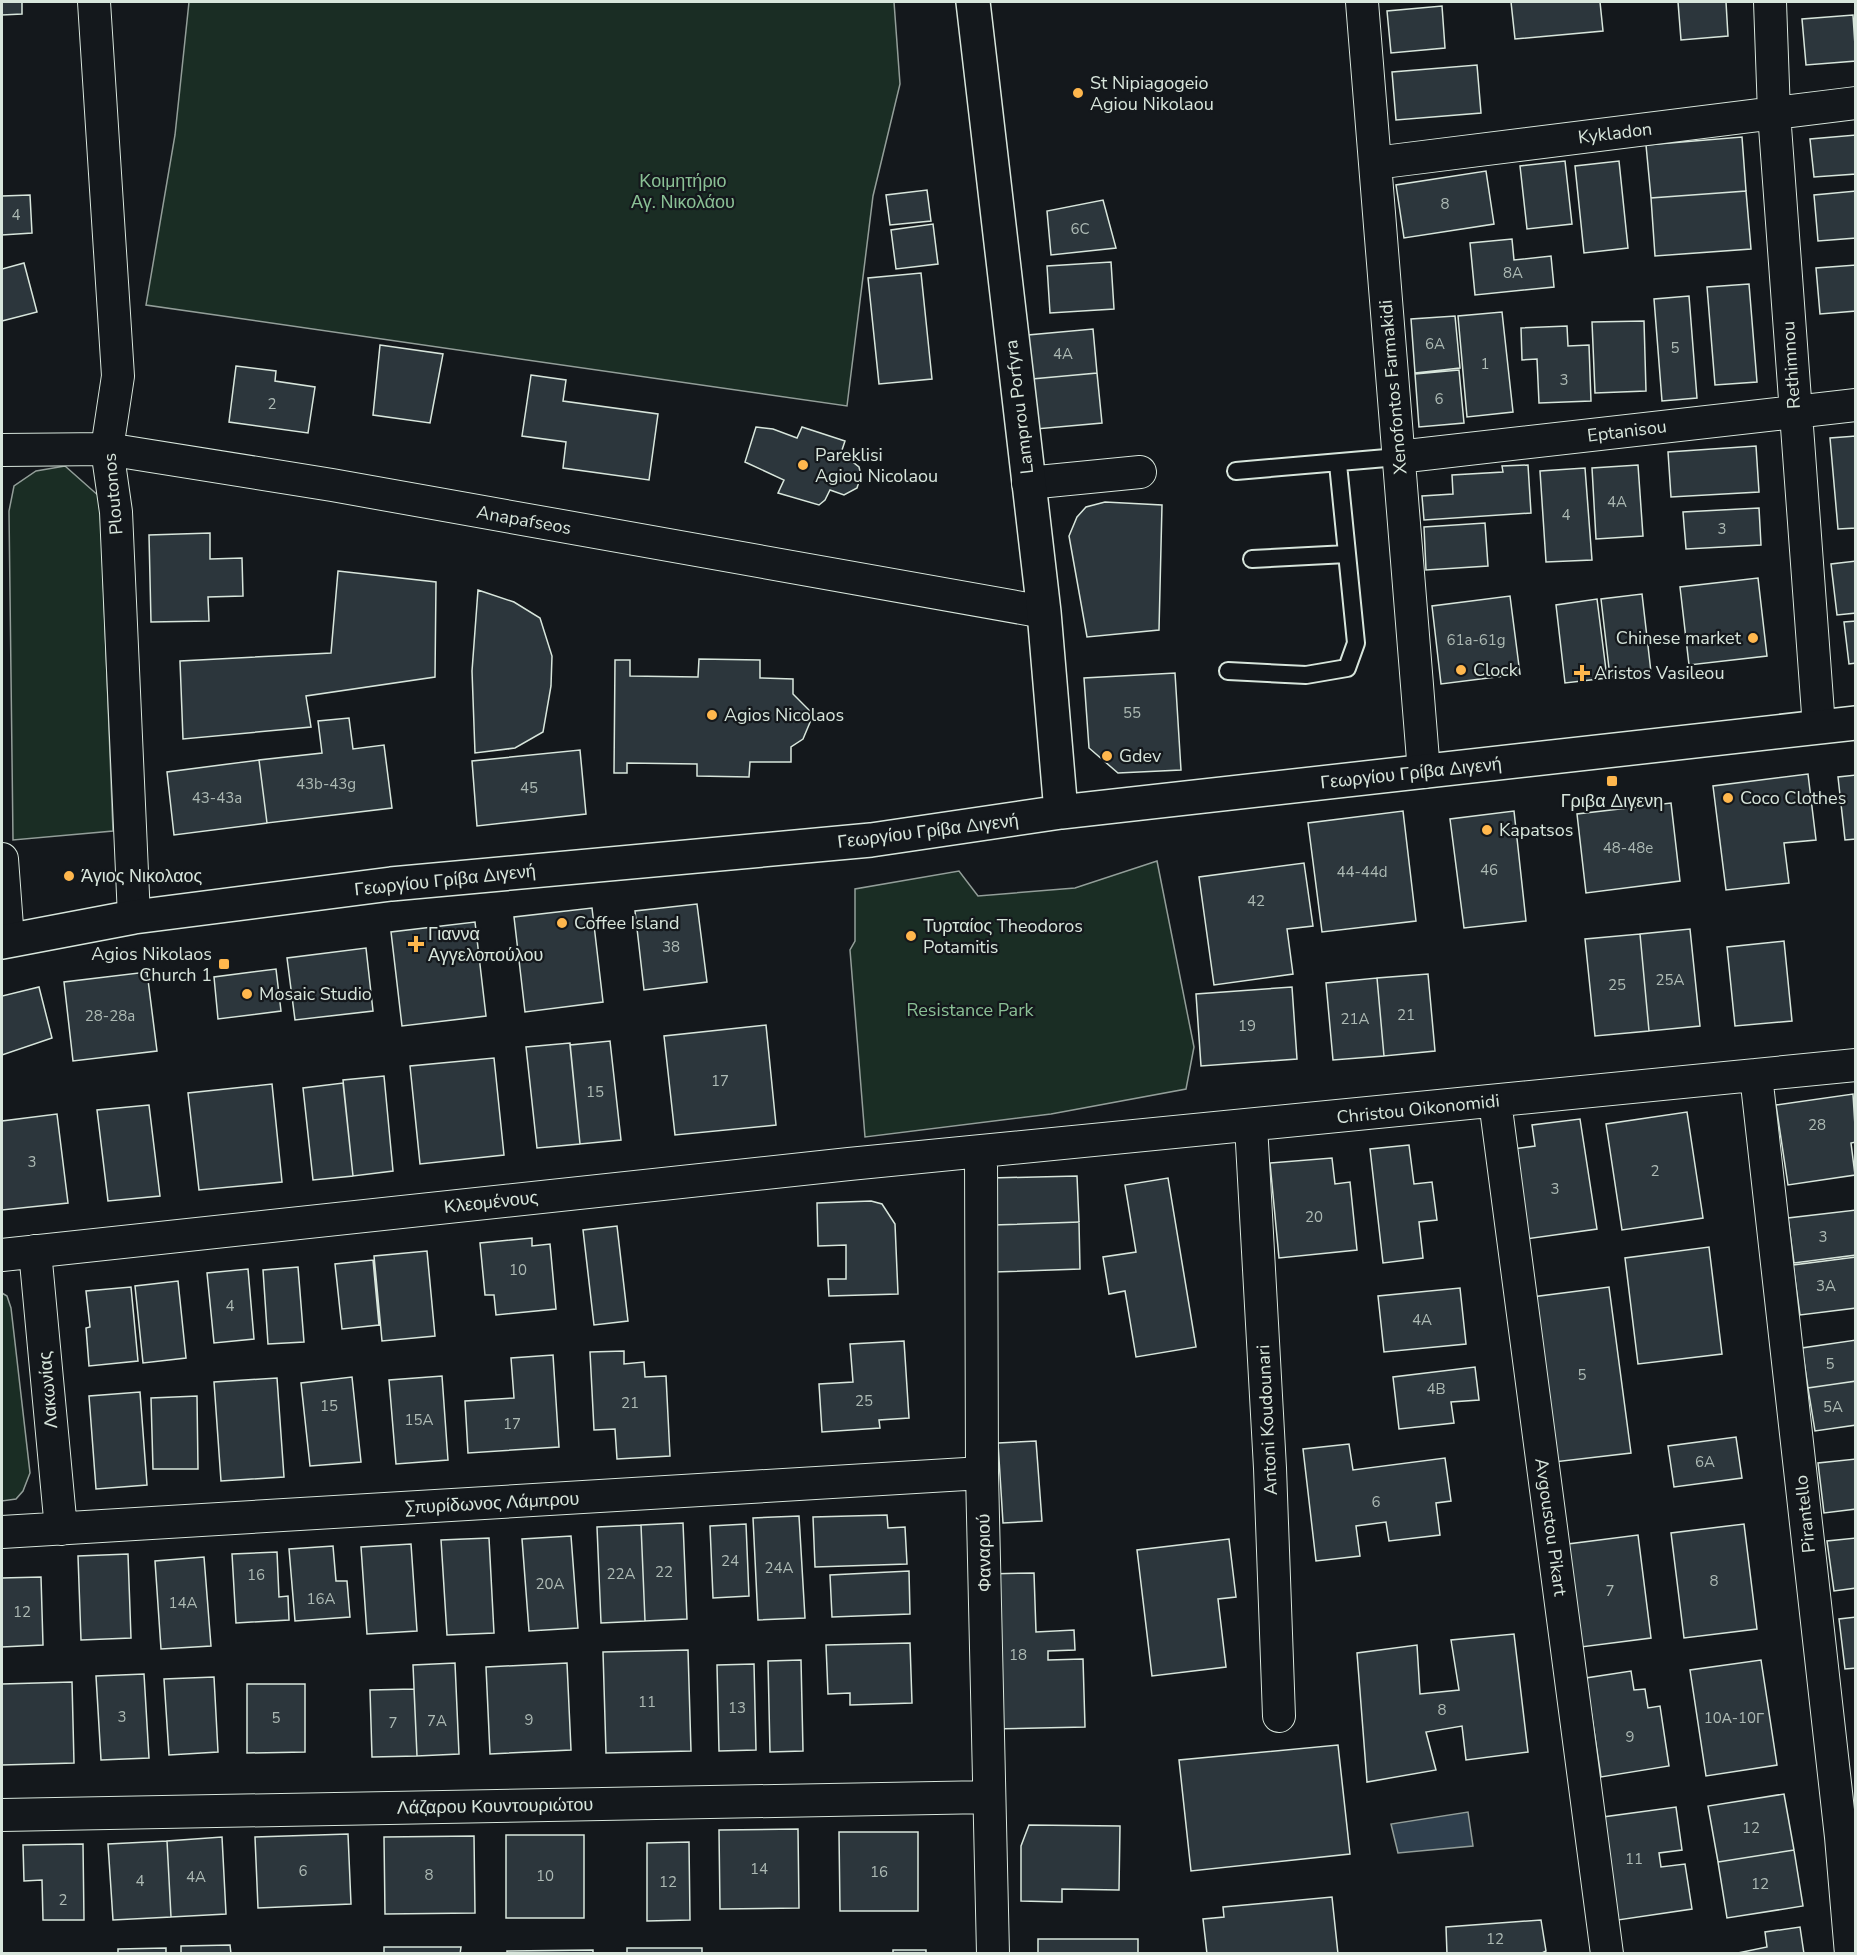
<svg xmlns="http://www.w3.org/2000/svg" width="1857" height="1955" font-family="'Nunito Sans',sans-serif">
  <rect width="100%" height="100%" fill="#14181c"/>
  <path fill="#1a2d24" stroke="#939e99" stroke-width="1.5" d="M189,2H894L900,84L873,196L847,406L146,305L175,135Z
    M65,466L100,497L113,831L13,840L9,511L14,486L36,471Z
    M1157,861L1194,1047L1186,1089L1051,1114L865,1137L850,950L855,941V889L959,871L978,896L1075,888Z
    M2,1293L7,1296L11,1308L30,1473L23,1491L16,1499L2,1501Z"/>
  <path fill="#2f3f4d" stroke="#939e99" stroke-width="1.5" d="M1468,1812L1473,1846L1398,1853L1391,1824Z"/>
  <path fill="#2c363c" stroke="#d8e6dc" stroke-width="1.5" d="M2,2H22V14L2,15Z
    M1511,2H1600L1603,31L1515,39Z
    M1678,2H1726L1728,36L1681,40Z
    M1442,6L1445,48L1391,53L1387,11Z
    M1853,15L1856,61L1806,65L1802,19Z
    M1477,65L1481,113L1396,120L1392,72Z
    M1856,135V174L1814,177L1810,139Z
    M1742,137L1746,191L1651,198L1646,145Z
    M1565,161L1572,224L1527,229L1520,166Z
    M1619,161L1628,248L1584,253L1575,166Z
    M1486,171L1494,224L1404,238L1396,185Z
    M927,190L931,221L890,225L886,195Z
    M1746,191L1751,249L1655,256L1651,198Z
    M1856,191V238L1818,241L1814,195Z
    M30,195L32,233L2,235V196Z
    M1103,200L1116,248L1051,255L1047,211Z
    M933,224L938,264L896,269L891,230Z
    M1512,239L1514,260L1551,256L1554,287L1475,295L1470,243Z
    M1111,262L1114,309L1050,313L1047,266Z
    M24,263L37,312L2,321V269Z
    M1856,265V311L1820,314L1816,268Z
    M921,273L932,379L879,384L868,278Z
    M1749,284L1757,382L1715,385L1707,287Z
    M1689,296L1697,398L1662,401L1654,299Z
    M1502,312L1513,412L1467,417L1458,316Z
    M1455,316L1460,368L1415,373L1411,319Z
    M1644,321L1646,391L1595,393L1592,322Z
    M1567,326L1568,346L1589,345L1591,401L1539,403L1537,359L1522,360L1521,328Z
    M1093,329L1097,373L1032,379L1028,335Z
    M380,345L443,354L430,423L373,415Z
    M236,366L276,371L275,381L315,387L308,433L229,422Z
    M1459,370L1464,423L1419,427L1415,374Z
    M1097,373L1102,423L1036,429L1032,379Z
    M531,375L566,380L563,401L658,414L649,480L563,468L566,442L522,436Z
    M756,427L773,429L797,438L802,427L845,441L841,453L859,467L861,475L857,488L844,495L830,490L825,500L819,505L778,493L784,480L745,462Z
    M1856,436V528L1838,529L1830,438Z
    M1756,446L1759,492L1671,497L1668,452Z
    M1528,465L1531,513L1424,520L1422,496L1453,494L1452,475L1503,472L1502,466Z
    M1638,465L1643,536L1596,539L1592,468Z
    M1585,468L1592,560L1546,562L1540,471Z
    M1105,502L1162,505L1159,630L1087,637L1069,536L1077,517L1086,507Z
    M1759,508L1761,545L1686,549L1683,512Z
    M1485,523L1488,566L1426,570L1424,527Z
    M210,533V559L242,558L243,596L208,597L209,621L151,622L149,535Z
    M1856,561V613L1837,615L1831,564Z
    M338,571L436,582L435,677L306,696L311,727L183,739L180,661L331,653Z
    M1758,578L1767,656L1689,665L1680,587Z
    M478,590L514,602L540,618L552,656L551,686L543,732L515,748L475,753L472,671Z
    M1642,594L1651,672L1610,677L1601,599Z
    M1510,596L1520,674L1441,684L1432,606Z
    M1597,599L1607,678L1565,683L1556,605Z
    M1856,621V663L1849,664L1844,622Z
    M699,659L760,660V678L793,679V694L809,710L811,720L803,739L791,747V762H750L749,777L697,776V764L627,763V773H614L615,660H630V676L698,677Z
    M1175,673L1181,770L1118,773L1089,748L1084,678Z
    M349,718L353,749L384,745L392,808L267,823L259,760L322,753L318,721Z
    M580,750L586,814L477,826L472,761Z
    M259,760L267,823L174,835L167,772Z
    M1808,774L1816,840L1784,843L1789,883L1726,890L1713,786Z
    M1856,775V839L1845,840L1838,777Z
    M1671,803L1680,881L1586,893L1577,814Z
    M1403,811L1416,921L1322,932L1308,823Z
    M1514,811L1526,921L1464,928L1450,819Z
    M1304,863L1313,926L1287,929L1293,974L1214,985L1199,877Z
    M697,904L707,982L644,990L635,911Z
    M592,908L603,1002L525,1012L514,917Z
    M475,922L486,1016L402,1026L391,932Z
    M1690,929L1700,1026L1649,1031L1640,934Z
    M1640,934L1649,1031L1595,1036L1585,939Z
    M1784,941L1792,1021L1735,1026L1727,947Z
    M366,948L373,1011L295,1020L287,958Z
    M276,969L281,1011L218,1019L214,977Z
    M147,972L157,1051L73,1061L64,982Z
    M1428,974L1435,1051L1384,1056L1377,978Z
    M1377,978L1384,1056L1333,1060L1326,983Z
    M39,987L52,1038L2,1055V996Z
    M1292,987L1297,1059L1201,1066L1196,994Z
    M766,1025L776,1125L675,1135L664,1036Z
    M610,1041L621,1140L580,1144L570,1045Z
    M570,1043L580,1144L537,1148L526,1047Z
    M494,1058L504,1155L420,1164L410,1066Z
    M384,1076L393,1171L353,1176L343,1080Z
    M343,1083L353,1176L313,1180L303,1088Z
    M272,1084L282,1182L199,1190L188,1093Z
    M1853,1094L1856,1142L1851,1143L1855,1175L1788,1185L1776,1105Z
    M149,1105L160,1196L108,1201L97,1110Z
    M1687,1112L1703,1218L1622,1230L1606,1124Z
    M57,1114L68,1203L2,1210V1121Z
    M1580,1119L1597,1229L1526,1239L1513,1149L1535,1146L1532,1125Z
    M1409,1145L1414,1184L1432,1182L1437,1220L1419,1222L1423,1258L1383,1263L1370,1149Z
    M1332,1158L1335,1184L1350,1182L1357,1250L1279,1258L1270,1163Z
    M1077,1176L1079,1222L993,1225L991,1178Z
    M1168,1178L1196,1347L1136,1357L1125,1291L1109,1294L1103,1257L1136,1252L1125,1185Z
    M871,1201L882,1204L895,1224L898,1294L829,1296L828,1279H846V1245L818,1246L817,1203Z
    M1856,1210V1255L1794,1263L1788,1218Z
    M1079,1222L1080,1269L994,1272L993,1225Z
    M617,1226L628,1321L594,1325L583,1230Z
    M532,1238V1246L550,1244L556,1309L496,1315L494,1295H485L480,1243Z
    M1709,1247L1722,1354L1638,1364L1625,1258Z
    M427,1251L435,1336L382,1341L374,1256Z
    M1856,1257V1308L1800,1315L1793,1265Z
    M373,1260L379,1325L342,1329L335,1264Z
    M298,1267L304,1342L268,1344L263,1270Z
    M248,1269L254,1339L214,1343L207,1273Z
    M178,1281L186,1358L143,1363L135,1286Z
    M131,1287L138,1361L89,1366L86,1328L90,1327L86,1291Z
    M1609,1287L1631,1453L1554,1462L1532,1297Z
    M1460,1288L1466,1344L1384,1352L1378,1296Z
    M1856,1340V1381L1808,1388L1802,1348Z
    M904,1341L909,1418L879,1420L880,1428L822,1432L819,1384L853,1382L850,1344Z
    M624,1351V1364L644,1362L645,1377L666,1376L670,1456L617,1459L615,1429L594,1430L590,1352Z
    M553,1355L559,1447L468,1453L465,1401L514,1398L511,1358Z
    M1475,1367L1479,1400L1451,1402L1454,1423L1399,1429L1393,1377Z
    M442,1376L448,1460L396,1464L389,1380Z
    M352,1377L361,1462L310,1466L301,1383Z
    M277,1378L284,1477L221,1481L214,1382Z
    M1856,1381V1425L1815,1431L1808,1388Z
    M140,1392L147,1485L96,1489L89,1396Z
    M197,1396L198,1469H153L151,1398Z
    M1736,1437L1742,1478L1674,1487L1668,1446Z
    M1036,1441L1042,1521L1003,1523L998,1443Z
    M1349,1444L1353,1470L1445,1458L1451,1501L1436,1503L1440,1535L1389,1541L1386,1522L1356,1526L1360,1556L1316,1561L1303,1449Z
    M1856,1459V1509L1824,1513L1818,1463Z
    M887,1515L888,1528L905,1527L907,1564L815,1567L813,1517Z
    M799,1516L805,1618L758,1620L753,1518Z
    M683,1523L687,1619L645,1621L641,1525Z
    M746,1524L749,1596L713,1598L710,1526Z
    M1744,1524L1757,1629L1684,1638L1671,1533Z
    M641,1525L645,1621L601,1623L597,1527Z
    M1638,1535L1651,1638L1581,1647L1568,1544Z
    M571,1536L578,1628L529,1631L522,1539Z
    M489,1538L494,1633L447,1635L441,1540Z
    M1856,1538V1588L1834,1591L1827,1541Z
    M1229,1539L1236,1597L1218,1599L1226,1667L1152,1676L1137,1550Z
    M411,1544L417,1631L367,1634L361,1547Z
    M333,1546L336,1581H347L350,1617L295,1621L289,1549Z
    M277,1552L279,1597L288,1596L289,1620L236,1623L232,1554Z
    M128,1554L131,1638L81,1640L78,1556Z
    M204,1557L211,1646L161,1649L155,1561Z
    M909,1571L910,1614L832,1617L830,1575Z
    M1034,1573L1036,1632L1074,1630L1075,1650L1048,1651V1660L1083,1659L1085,1727L989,1729L985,1574Z
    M41,1577L43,1645L2,1647V1578Z
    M1856,1617V1668L1845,1669L1839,1619Z
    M1514,1634L1528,1752L1466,1760L1462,1726L1426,1732L1436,1770L1367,1782L1357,1653L1417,1645L1420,1694L1459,1690L1451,1640Z
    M910,1643L912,1703L850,1705V1693L828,1694L826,1645Z
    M688,1650L691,1751L606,1753L603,1652Z
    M801,1660L803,1751L770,1752L768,1661Z
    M1761,1660L1777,1765L1706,1776L1690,1670Z
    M455,1663L459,1754L417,1756L413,1665Z
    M567,1663L571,1750L490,1754L486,1667Z
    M754,1664L756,1750L719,1751L717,1665Z
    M1631,1671L1634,1690L1645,1689L1648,1708L1660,1706L1669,1766L1601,1777L1586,1678Z
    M144,1674L149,1758L101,1760L96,1676Z
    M214,1677L218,1752L169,1755L164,1679Z
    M72,1682L74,1763L2,1765V1684Z
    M247,1684H305V1752L247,1753Z
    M414,1689L417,1756L372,1757L370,1690Z
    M1338,1745L1350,1854L1191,1871L1179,1760Z
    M1784,1794L1794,1850L1718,1862L1708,1806Z
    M1676,1807L1682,1850L1659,1853L1661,1867L1685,1864L1692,1909L1618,1920L1603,1817Z
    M1029,1825L1120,1826L1119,1890L1062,1889V1902L1021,1901V1846Z
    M798,1829L799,1908L720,1909L719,1830Z
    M839,1832H918V1911H840Z
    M348,1834L351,1904L258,1908L255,1837Z
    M506,1835H584V1918H506Z
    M474,1836L475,1913L385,1914L384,1837Z
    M222,1837L226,1914L171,1917L167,1841Z
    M167,1841L171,1917L113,1920L108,1844Z
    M689,1842L690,1920L647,1921V1843Z
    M83,1844L84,1920H43L42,1880L24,1881L23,1845Z
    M1794,1850L1803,1906L1727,1918L1718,1862Z
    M1332,1897L1338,1954H1207L1203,1919L1224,1917L1223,1907Z
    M1541,1920L1546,1951L1540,1954H1447L1446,1927Z
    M1800,1927L1804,1954H1733L1767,1947L1765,1932Z
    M1038,1939H1138V1954H1038Z
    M230,1945L231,1954H181V1946Z
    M384,1947H461L460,1954H384Z
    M166,1948V1954H118V1949Z
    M627,1948H702V1954H627Z
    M593,1950V1954H507V1951Z
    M893,1950H926V1954H893Z"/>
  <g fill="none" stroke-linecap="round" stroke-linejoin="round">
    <defs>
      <path id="lane" d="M1236,471L1398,457
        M1252,559L1347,554
        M1228,671L1306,675L1347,668L1356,643L1338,464"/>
      <path id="street" d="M94,2L118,376L107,449L116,512L134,917
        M1362,2L1424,772
        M1770,2L1774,113L1819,727
        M1375,163L1856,103
        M2,450L107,449L332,485L1044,612
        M1398,457L1856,405
        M1028,483L1140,472
        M2,859L8,940
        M1756,1075L1841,1837L1851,1954
        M1495,1101L1607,1954
        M1251,1125L1270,1468L1279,1716
        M981,1152L982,1473L993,1954
        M35,1251L61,1529
        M2,1255L849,1164L1856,1065
        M2,1532L982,1473
        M2,1815L989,1797"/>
      <path id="secondary" d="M973,2L1044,612L1061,812
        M2,942L134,917L391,884L871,840L1061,812L1856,723"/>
    </defs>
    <use href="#lane" stroke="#d8e6dc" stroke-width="20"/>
    <use href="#street" stroke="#d8e6dc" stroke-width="34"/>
    <use href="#secondary" stroke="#d8e6dc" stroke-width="36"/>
    <use href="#lane" stroke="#14181c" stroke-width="16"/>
    <use href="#street" stroke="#14181c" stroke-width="32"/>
    <use href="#secondary" stroke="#14181c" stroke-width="33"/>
  </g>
  <g fill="#ffb74d" stroke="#14181c" stroke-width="2">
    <circle cx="1078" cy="93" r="6"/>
    <circle cx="803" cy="465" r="6"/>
    <circle cx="1753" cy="638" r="6"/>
    <circle cx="1461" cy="670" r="6"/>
    <path d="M1579 664h6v6h6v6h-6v6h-6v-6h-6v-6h6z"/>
    <circle cx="712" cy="715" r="6"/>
    <circle cx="1107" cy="756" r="6"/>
    <rect x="1606" y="775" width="12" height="12" rx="3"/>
    <circle cx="1728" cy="798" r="6"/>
    <circle cx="1487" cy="830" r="6"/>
    <circle cx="69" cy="876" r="6"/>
    <circle cx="562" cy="923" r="6"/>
    <circle cx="911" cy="936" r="6"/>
    <path d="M413 935h6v6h6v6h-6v6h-6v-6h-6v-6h6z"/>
    <rect x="218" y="958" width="12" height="12" rx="3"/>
    <circle cx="247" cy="994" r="6"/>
  </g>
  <g text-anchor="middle" stroke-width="4.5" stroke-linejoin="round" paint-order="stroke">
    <g font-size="15" fill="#adbab4">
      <text x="1445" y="209">8</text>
      <text x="16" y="220">4</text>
      <text x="1080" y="234">6C</text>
      <text x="1513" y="278">8A</text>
      <text x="1435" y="349">6A</text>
      <text x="1675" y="353">5</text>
      <text x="1063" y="359">4A</text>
      <text x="1485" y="369">1</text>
      <text x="1564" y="385">3</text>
      <text x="1439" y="404">6</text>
      <text x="272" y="409">2</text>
      <text x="1617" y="507">4A</text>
      <text x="1566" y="520">4</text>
      <text x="1722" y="534">3</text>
      <text x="1476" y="645">61a-61g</text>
      <text x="1132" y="718">55</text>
      <text x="326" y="789">43b-43g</text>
      <text x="529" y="793">45</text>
      <text x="217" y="803">43-43a</text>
      <text x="1628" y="853">48-48e</text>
      <text x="1489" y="875">46</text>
      <text x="1362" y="877">44-44d</text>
      <text x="1256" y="906">42</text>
      <text x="671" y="952">38</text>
      <text x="1670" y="985">25A</text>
      <text x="1617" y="990">25</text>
      <text x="1406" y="1020">21</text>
      <text x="110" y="1021">28-28a</text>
      <text x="1355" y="1024">21A</text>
      <text x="1247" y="1031">19</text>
      <text x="720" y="1086">17</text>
      <text x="595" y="1097">15</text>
      <text x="1817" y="1130">28</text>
      <text x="32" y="1167">3</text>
      <text x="1655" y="1176">2</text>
      <text x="1555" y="1194">3</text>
      <text x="1314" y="1222">20</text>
      <text x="1823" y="1242">3</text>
      <text x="518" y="1275">10</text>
      <text x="1826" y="1291">3A</text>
      <text x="230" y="1311">4</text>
      <text x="1422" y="1325">4A</text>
      <text x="1830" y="1369">5</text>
      <text x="1582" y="1380">5</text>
      <text x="1436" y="1394">4B</text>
      <text x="864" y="1406">25</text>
      <text x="630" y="1408">21</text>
      <text x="329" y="1411">15</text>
      <text x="1833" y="1412">5A</text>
      <text x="419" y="1425">15A</text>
      <text x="512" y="1429">17</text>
      <text x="1705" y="1467">6A</text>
      <text x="1376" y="1507">6</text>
      <text x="730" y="1566">24</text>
      <text x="779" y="1573">24A</text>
      <text x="664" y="1577">22</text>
      <text x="621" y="1579">22A</text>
      <text x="256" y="1580">16</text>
      <text x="1714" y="1586">8</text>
      <text x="550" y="1589">20A</text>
      <text x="1610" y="1596">7</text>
      <text x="321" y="1604">16A</text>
      <text x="183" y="1608">14A</text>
      <text x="22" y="1617">12</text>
      <text x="1018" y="1660">18</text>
      <text x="647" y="1707">11</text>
      <text x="737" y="1713">13</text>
      <text x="1442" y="1715">8</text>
      <text x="122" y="1722">3</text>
      <text x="276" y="1723">5</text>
      <text x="1734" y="1723">10Α-10Γ</text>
      <text x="529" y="1725">9</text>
      <text x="437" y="1726">7A</text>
      <text x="393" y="1728">7</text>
      <text x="1630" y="1742">9</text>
      <text x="1751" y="1833">12</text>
      <text x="1634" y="1864">11</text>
      <text x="759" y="1874">14</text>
      <text x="303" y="1876">6</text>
      <text x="879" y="1877">16</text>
      <text x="429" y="1880">8</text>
      <text x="545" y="1881">10</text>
      <text x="196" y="1882">4A</text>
      <text x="140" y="1886">4</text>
      <text x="668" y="1887">12</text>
      <text x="1760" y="1889">12</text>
      <text x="63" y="1905">2</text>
      <text x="1495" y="1944">12</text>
    </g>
    <g font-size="18" fill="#d8e6dc" stroke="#14181c" text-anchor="start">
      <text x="1090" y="89">St Nipiagogeio<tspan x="1090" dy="21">Agiou Nikolaou</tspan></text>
      <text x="815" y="461">Pareklisi<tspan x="815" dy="21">Agiou Nicolaou</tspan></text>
      <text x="1741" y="644" text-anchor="end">Chinese market</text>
      <text x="1473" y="676">Clock</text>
      <text x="1594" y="679">Aristos Vasileou</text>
      <text x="724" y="721">Agios Nicolaos</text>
      <text x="1119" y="762">Gdev</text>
      <text x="1740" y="804">Coco Clothes</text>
      <text x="1612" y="807" text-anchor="middle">Γριβα Διγενη</text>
      <text x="1499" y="836">Kapatsos</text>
      <text x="81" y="882">Άγιος Νικολαος</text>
      <text x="574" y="929">Coffee Island</text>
      <text x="923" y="932">Τυρταίος Theodoros<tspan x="923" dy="21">Potamitis</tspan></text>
      <text x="428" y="940">Γιαννα<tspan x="428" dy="21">Αγγελοπούλου</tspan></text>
      <text x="212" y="960" text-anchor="end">Agios Nikolaos<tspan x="212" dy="21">Church 1</tspan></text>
      <text x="259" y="1000">Mosaic Studio</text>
    </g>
    <g font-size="18" fill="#d8e6dc" stroke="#14181c">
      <text transform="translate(1615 133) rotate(-7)" y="6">Kykladon</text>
      <text transform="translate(1791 365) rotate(-94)" y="6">Rethimnou</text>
      <text transform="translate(1393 387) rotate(-95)" y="6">Xenofontos Farmakidi</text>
      <text transform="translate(1019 407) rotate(-97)" y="6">Lamprou Porfyra</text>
      <text transform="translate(1627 431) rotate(-7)" y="6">Eptanisou</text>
      <text transform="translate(113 494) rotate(-95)" y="6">Ploutonos</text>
      <text transform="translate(524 520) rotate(10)" y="6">Anapafseos</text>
      <text transform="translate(1411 773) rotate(-6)" y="6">Γεωργίου Γρίβα Διγενή</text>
      <text transform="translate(928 831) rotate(-7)" y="6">Γεωργίου Γρίβα Διγενή</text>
      <text transform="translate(445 880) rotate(-6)" y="6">Γεωργίου Γρίβα Διγενή</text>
      <text transform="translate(1418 1109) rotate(-6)" y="6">Christou Oikonomidi</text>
      <text transform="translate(491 1202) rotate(-6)" y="6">Κλεομένους</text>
      <text transform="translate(48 1390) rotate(-95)" y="6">Λακωνίας</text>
      <text transform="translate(1267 1420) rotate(-93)" y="6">Antoni Koudounari</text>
      <text transform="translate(492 1503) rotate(-3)" y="6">Σπυρίδωνος Λάμπρου</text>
      <text transform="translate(1805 1514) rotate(-96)" y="6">Pirantello</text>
      <text transform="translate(1551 1527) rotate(82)" y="6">Avgoustou Pikart</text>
      <text transform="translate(984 1553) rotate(-91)" y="6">Φαναριού</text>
      <text transform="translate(495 1806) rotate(-1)" y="6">Λάζαρου Κουντουριώτου</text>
    </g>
    <g font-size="18" fill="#8ac095" stroke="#14181c">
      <text x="683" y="187">Κοιμητήριο<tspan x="683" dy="21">Αγ. Νικολάου</tspan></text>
      <text x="970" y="1016">Resistance Park</text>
    </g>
  </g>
  <rect width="1857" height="1955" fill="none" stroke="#d8e6dc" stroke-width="6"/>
</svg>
